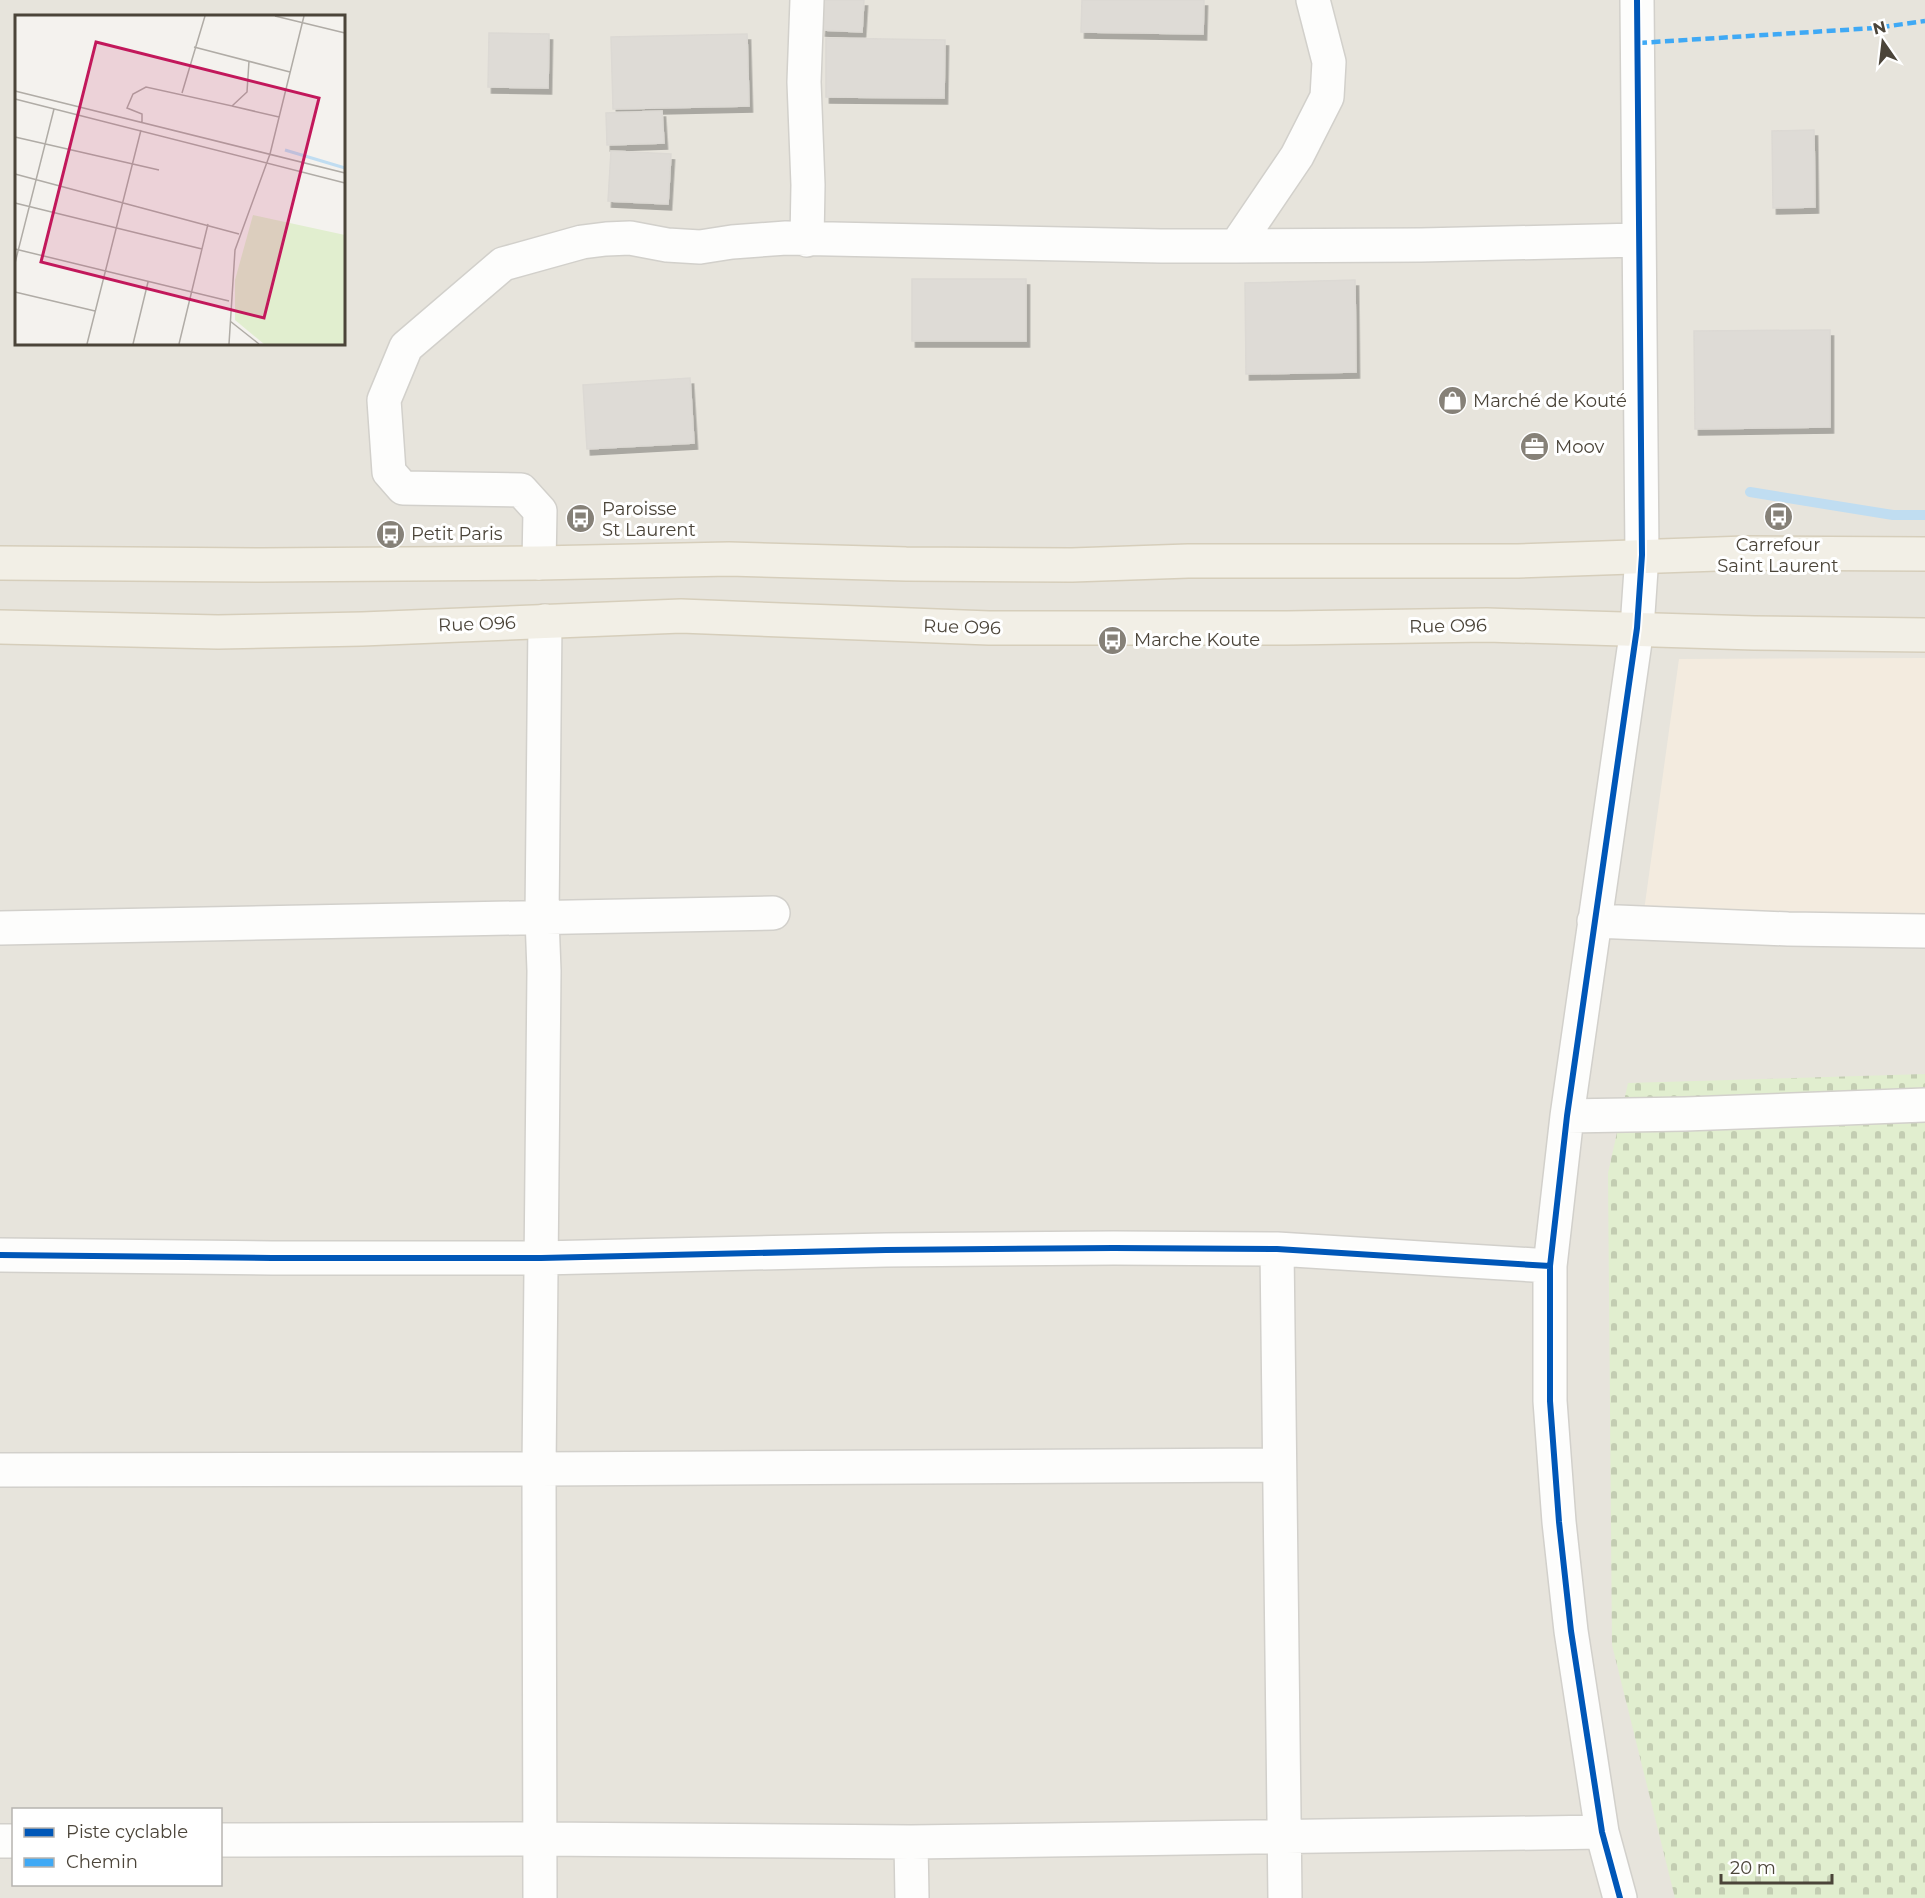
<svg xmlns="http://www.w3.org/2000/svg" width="1925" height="1898" font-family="Montserrat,sans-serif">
  <defs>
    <pattern id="cemetery-stones" width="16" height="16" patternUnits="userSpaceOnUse" patternTransform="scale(1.5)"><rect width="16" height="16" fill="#e1eecf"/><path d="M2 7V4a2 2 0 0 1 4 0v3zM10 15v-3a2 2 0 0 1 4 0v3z" fill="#c3cdb2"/></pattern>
    <filter id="shadow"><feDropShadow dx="3.5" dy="6" stdDeviation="0" flood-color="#0004"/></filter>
  </defs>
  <rect width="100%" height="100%" fill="#f4f2ee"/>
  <path fill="#e7e4dc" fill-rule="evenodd" d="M0,0H1925V1898H0ZM16,16H344V344H16ZM14,1810H220V1884H14Z"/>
  <path fill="#f3ebdf" d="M1925,658V925L1643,918L1679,659Z"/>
  <path fill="url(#cemetery-stones)" d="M1925,1074V1898H1675L1612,1645L1608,1173L1628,1083Z"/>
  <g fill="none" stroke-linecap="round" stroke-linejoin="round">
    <path stroke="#c0ddf1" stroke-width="10" d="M1750,492L1893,515H1925"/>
  </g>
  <path fill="#dedbd6" stroke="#dcd9d4" stroke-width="1.5" filter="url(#shadow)" d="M824,0H864L862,32L822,30Z
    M1082,0H1204L1203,34L1081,32Z
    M489,33L549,34L548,88L488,87Z
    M747,34L749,106L613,109L611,37Z
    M826,38L945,40L944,98L826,97Z
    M662,111L664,143L607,145L606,113Z
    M1814,130L1815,207L1773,208L1772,131Z
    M611,151L671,154L668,204L608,201Z
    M912,279H1026V341H912Z
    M1355,280L1356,372L1246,374L1245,283Z
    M1830,330V427L1695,429L1694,331Z
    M690,378L694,443L587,449L583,385Z"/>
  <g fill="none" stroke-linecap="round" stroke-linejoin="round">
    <defs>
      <path id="minor" d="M807,240L808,185L804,82L807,0
        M1236,246L1421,245L1639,240
        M539,563L540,511L521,490L403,488L389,472L384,400L406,347L503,264L582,242L606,239L630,238L667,245L700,247L732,242L786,238L1161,246H1236L1297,156L1327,97L1329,62L1313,0
        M1594,921L1788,929L1925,931
        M0,928L773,913
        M1567,1116L1685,1114L1925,1105
        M1277,1249L1285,1898
        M0,1255L272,1258H541L886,1250L1114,1248L1277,1249L1550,1266
        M0,1470L539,1469L1279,1465
        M220,1840L539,1839L911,1842L1602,1832
        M0,1841H14
        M911,1842L912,1898
        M540,1898L539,1469L544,971L542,918L545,621
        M1620,1898L1602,1832L1571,1631L1559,1522L1550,1401V1266L1567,1116L1637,628L1642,555L1637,0"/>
      <path id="major" d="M0,563L261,565L539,563L729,559L906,564L1072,565L1188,561H1518L1746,553L1925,554
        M0,627L218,632L362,629L681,616L989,628H1287L1487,625L1754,633L1925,635"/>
    </defs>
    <use href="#minor" stroke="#d2d0cb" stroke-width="36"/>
    <use href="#major" stroke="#d6cebb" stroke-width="36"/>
    <use href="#minor" stroke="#fdfdfc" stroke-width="33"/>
    <use href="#major" stroke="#f2efe6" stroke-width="33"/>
    <path stroke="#3fa9f5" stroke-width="4.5" stroke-dasharray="9 4.5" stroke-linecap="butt" d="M1638,43L1875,28L1925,21"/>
    <defs>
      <path id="cycleway" d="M0,1255L272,1258H541L886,1250L1114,1248L1277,1249L1550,1266
        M1620,1898L1602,1832L1571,1631L1559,1522L1550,1401V1266L1567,1116L1637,628L1642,555L1637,0"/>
    </defs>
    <use href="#cycleway" stroke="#fff" stroke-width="10"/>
    <use href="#cycleway" stroke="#0057b8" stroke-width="6"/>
  </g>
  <defs>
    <symbol id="shop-disc" viewBox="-11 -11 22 22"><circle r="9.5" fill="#868178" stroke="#fff"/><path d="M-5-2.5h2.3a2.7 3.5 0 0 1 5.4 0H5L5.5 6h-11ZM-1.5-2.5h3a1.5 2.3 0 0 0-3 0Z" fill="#fff"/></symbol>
    <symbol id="office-disc" viewBox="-11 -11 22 22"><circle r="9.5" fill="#868178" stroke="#fff"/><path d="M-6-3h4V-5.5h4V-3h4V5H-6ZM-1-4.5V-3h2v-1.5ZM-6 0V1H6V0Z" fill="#fff"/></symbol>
    <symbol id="bus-disc" viewBox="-11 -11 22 22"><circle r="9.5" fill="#868178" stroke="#fff"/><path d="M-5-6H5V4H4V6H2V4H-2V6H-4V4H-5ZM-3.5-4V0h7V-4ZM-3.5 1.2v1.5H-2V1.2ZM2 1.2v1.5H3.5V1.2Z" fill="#fff"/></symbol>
  </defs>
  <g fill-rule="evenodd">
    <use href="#shop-disc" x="1436" y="384" width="33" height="33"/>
    <use href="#office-disc" x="1518" y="430" width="33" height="33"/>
    <use href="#bus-disc" x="1762" y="500" width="33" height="33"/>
    <use href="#bus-disc" x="564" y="502" width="33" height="33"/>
    <use href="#bus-disc" x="374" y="518" width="33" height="33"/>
    <use href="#bus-disc" x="1096" y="624" width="33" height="33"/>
  </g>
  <g text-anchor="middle" stroke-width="6" stroke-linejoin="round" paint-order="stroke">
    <g font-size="18" fill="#4b4439" stroke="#fff" text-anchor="start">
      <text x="1473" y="407">Marché de Kouté</text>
      <text x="1555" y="453">Moov</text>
      <text x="602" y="515">Paroisse<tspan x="602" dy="21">St Laurent</tspan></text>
      <text x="411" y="540">Petit Paris</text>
      <text x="1778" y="551" text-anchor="middle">Carrefour<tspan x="1778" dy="21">Saint Laurent</tspan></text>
      <text x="1134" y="646">Marche Koute</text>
    </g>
    <g font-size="18" fill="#4b4439" stroke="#fff">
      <text transform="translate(477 624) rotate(-2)" y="6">Rue O96</text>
      <text transform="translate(1448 626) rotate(-1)" y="6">Rue O96</text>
      <text transform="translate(962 627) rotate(2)" y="6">Rue O96</text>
    </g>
  </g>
  <g transform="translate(15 15)">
    <rect width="330" height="330" fill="#f4f2ee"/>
    <path d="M238,200L330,220V329H249L220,305V265Z" fill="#e1eecf"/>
    <path fill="none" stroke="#c0ddf1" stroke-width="3" d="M270,135L330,153"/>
    <path fill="none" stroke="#b0aca6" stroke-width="1.5" d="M260,1L330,18M179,32L275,57M0,76L330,158M167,78L190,1M0,84L330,168M217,91L264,102M127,108V99L112,93L118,79L131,72L217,91L232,77L234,46M0,122L144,155M0,159L224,219M0,188L187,234M0,234L214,286M0,248L39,94M0,277L80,296M215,306L244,329M72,329L126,115M118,329L133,267M164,329L193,209M214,329L220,235L255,139L289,1"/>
    <path fill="#c2185b" fill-opacity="0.15" stroke="#c2185b" stroke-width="3" d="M81,27L304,83L249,303L26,247Z"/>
    <rect width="330" height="330" fill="none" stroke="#4b4439" stroke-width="3"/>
  </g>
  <rect x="12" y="1808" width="210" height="78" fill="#ffffff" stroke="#b7b4b0" stroke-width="1.5"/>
  <rect x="24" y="1828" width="30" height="9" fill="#0057b8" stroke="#b7b4b0" stroke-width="1.5"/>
  <text x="66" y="1838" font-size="18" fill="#4b4439">Piste cyclable</text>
  <rect x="24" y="1858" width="30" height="9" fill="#3fa9f5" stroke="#b7b4b0" stroke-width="1.5"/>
  <text x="66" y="1868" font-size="18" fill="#4b4439">Chemin</text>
  <g transform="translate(1883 42) rotate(346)" stroke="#ffffff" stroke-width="4.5" paint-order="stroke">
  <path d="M0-4.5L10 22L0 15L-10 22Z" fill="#4b4439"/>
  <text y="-9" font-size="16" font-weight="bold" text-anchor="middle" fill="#4b4439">N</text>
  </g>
  <path d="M1721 1874v9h111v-9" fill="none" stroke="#4b4439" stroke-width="3"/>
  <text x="1730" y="1874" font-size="18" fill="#4b4439" stroke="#ffffff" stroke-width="4.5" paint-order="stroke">20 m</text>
</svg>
